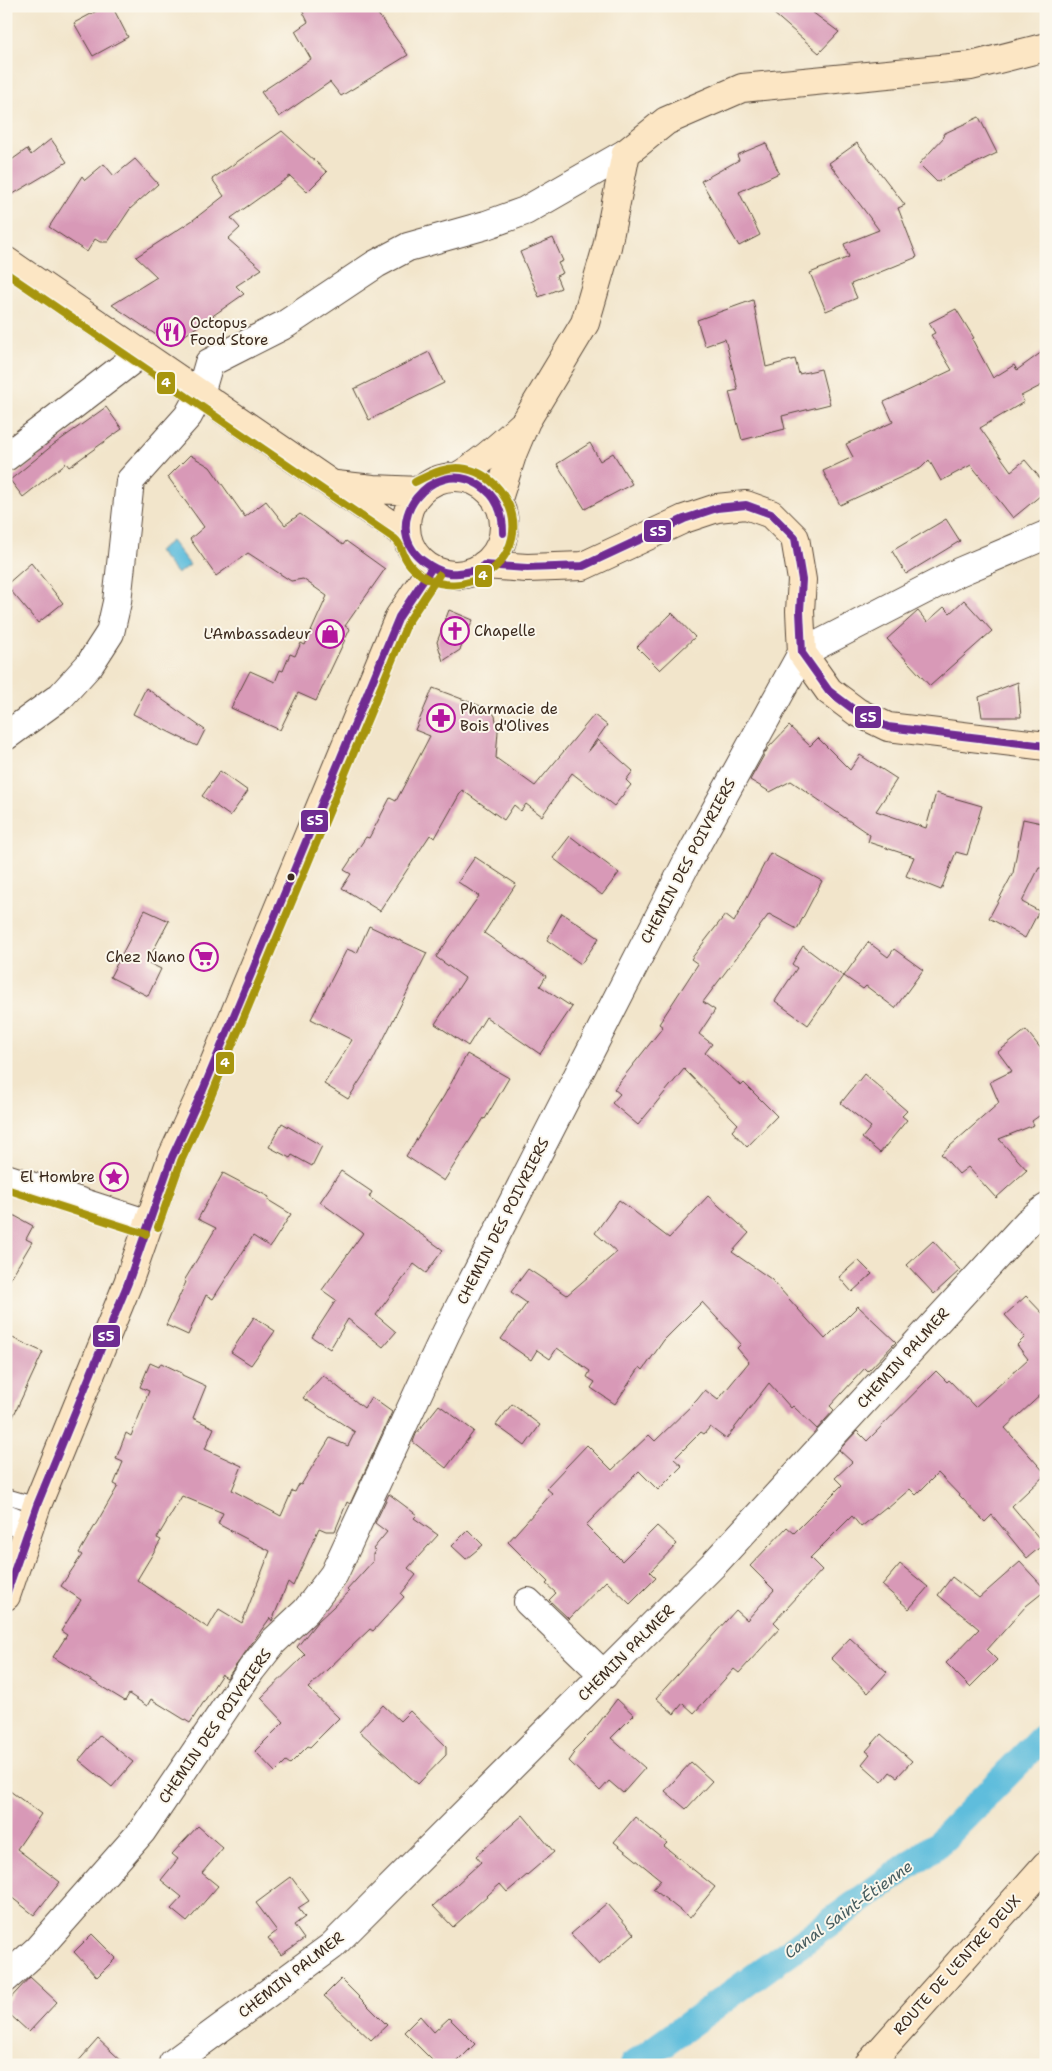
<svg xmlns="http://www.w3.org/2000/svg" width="1052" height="2071" font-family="'Shantell Sans',sans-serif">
  <rect width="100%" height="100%" fill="#fbf7ec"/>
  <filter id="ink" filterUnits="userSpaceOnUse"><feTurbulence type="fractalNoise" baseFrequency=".02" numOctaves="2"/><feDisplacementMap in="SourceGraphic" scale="10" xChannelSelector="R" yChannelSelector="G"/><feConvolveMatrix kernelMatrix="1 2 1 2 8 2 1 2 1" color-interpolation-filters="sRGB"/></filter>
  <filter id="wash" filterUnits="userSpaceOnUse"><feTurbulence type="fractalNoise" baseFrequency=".0096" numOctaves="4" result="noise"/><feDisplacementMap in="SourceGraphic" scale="20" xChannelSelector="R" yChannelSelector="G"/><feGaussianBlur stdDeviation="1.12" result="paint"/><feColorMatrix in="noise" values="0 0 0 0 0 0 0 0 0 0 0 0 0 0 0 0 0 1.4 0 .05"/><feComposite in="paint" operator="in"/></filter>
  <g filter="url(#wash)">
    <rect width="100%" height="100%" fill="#f2e5cb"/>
    <path fill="#5ebddc" stroke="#4c747d" d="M171,541L190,565L177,574L158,551Z"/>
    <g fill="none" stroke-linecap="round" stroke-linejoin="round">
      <path stroke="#5ebddc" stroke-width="28" d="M633,2065L938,1844L1046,1734"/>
    </g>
    <g id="blocks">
      <path fill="#d899b7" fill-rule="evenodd" d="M106,6H112L128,37L93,56L74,23Z
        M300,6H372L408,55L341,96L330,82L279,117L261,92L311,59L295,31L308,22Z
        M765,6H804L839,32L819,53Z
        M979,117L997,153L937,182L919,164L944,137L943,134Z
        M282,131L327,172L307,192L290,176L231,218L240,228L228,239L262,269L236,286L244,294L171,345L112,305L157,277L136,257L193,220L224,196L212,179Z
        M51,139L67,162L13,194L6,184V164L27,149L31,155Z
        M766,143L779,173L739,192L760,235L739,246L701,181L739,160L737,155Z
        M857,143L905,205L898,208L917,257L851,284L857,298L826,311L810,273L849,257L844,244L879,230L829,163Z
        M135,159L158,184L130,209L108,242H100L95,239L87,252L49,227L82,176L85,180L104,164L114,176Z
        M553,238L563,261L558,263L563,273L556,276L561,288L539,297L520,252Z
        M753,300L766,367L795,359L799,374L821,369L830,404L782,416L785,429L742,440L729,392L738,390L725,339L705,346L697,320Z
        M956,309L974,338L972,339L993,378L1014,365L1017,370L1046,349V383L1021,396L1024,402L980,428L1011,471L1025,460L1046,485V491L1013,518L971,465L941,481L929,460L921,468L840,505L823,471L853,457L846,444L893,422L884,402L952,370L931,335L935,333L929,323Z
        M429,352L444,383L369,420L354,389Z
        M106,407L122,429L69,467L66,463L23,497L10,480L53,445Z
        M590,443L600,461L613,453L632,484L585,509L557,464Z
        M190,455L210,467L245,517L266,501L285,525L300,514L343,545L346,541L385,569L345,626L350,629L316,701L298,693L280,730L231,708L250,671L275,682L280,670L283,671L290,654L295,656L301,643L305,645L327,596L303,579L291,581L248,553L216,576L190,539L204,527L168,477Z
        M946,519L960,541L906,574L892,551Z
        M31,563L63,603L38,623L6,585Z
        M964,600L992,631L930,686L887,639L918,611L927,622L944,607L950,613Z
        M449,610L473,620L460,650L443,661L437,642Z
        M672,613L695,637L660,670L637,647Z
        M1018,682L1021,717H982L979,697Z
        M146,688L205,730L197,746L133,714Z
        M433,688L491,710L495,716L498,731L496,758L535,786L594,715L607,725L587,753L598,740L633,771L626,780L631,785L614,806L572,773L542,816L526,804L521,811L514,805L504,820L462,790L435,838L430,835L380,911L342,888L351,874L344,870L366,837L369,838L390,798L396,801L430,736L415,730Z
        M789,726L810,746L818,738L850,770L860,755L897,779L876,811L926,828L936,793L982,806L967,855L956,852L941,890L906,876L914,857L868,842L870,835L791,781L770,792L750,780L768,748Z
        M220,771L248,791L230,816L202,796Z
        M1023,819L1046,824V852L1043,868H1039L1022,902L1039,911L1025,938L989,918L1013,873Z
        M570,836L619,873L602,895L553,858Z
        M770,853L822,881L797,929L769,914L703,1002L715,1010L699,1034L712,1044L705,1053L741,1086L744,1083L777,1116L747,1147L732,1131L738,1124L684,1069L638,1125L612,1103L620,1094L614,1089L663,1027L659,1024L698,964L691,959L725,915L734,922Z
        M475,857L516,884L484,933L546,976L540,986L572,1007L540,1054L486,1017L468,1046L435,1024L465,978L436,957L479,896L458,882Z
        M145,910L169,921L147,962L161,969L148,996L110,977Z
        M562,913L599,938L581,964L547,940Z
        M369,926L427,953L372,1062L348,1099L324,1084L352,1040L311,1019L347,949L357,953Z
        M868,942L888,957L894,949L923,970L895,1008L866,986L863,989L844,976Z
        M803,946L843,976L808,1025L775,1001L797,968L792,964Z
        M1026,1030L1046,1055V1111L1032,1121L1034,1125L999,1139L1027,1170L996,1198L968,1167L959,1174L941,1154L999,1103L990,1082L1012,1071L998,1052Z
        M467,1054L509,1078L485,1119L484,1118L444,1181L406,1156L444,1096Z
        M864,1074L907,1111L902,1116L907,1120L880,1153L862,1138L871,1127L841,1103Z
        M282,1123L322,1146L312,1166L292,1155L290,1158L269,1147Z
        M341,1171L372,1192L369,1197L443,1250L426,1273L414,1264L376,1315L396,1332L383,1347L348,1319L330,1349L312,1337L336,1300L322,1290L363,1233L320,1202Z
        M223,1173L269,1197L268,1200L291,1214L270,1247L253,1236L213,1299L206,1295L188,1335L166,1325L186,1282L184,1281L216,1228L198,1219Z
        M708,1196L749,1233L732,1252L771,1279L825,1339L858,1306L896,1342L868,1371L865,1368L830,1406L834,1410L817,1429L793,1406L791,1408L769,1383L726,1439L710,1427L704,1434L701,1432L674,1459L682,1466L658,1490L639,1471L586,1525L622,1561L657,1526L677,1544L650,1572L656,1578L630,1604L606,1581L569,1619L549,1600L556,1593L546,1584L548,1582L508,1542L552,1493L546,1488L587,1445L612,1470L649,1435L655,1441L697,1400L705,1390L718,1400L749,1362L737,1348L741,1344L702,1302L664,1340L643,1370L640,1367L615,1404L591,1388L595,1382L587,1377L590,1371L557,1348L550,1359L537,1350L531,1360L501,1339L527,1303L511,1292L528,1269L567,1295L617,1252L595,1233L619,1200L669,1238Z
        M6,1211L33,1226L26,1239L32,1242L6,1286Z
        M933,1241L960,1270L934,1294L907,1265Z
        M858,1260L872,1274L852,1292L839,1277Z
        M1026,1296L1046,1317V1390L1005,1428L1046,1474L1012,1506L1044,1544L1027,1558L992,1515L985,1522L938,1473L916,1495L910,1489L887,1509L886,1507L861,1527L852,1516L810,1558L822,1570L774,1622L780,1628L739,1673L734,1669L694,1713L683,1703L674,1714L656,1698L736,1610L747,1620L774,1590L750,1566L787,1527L794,1533L842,1485L835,1478L852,1462L839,1450L857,1431L867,1441L936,1371L947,1382L949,1380L975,1407L1028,1359L1017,1345L1025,1337L1005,1315Z
        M254,1317L275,1331L251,1365L231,1352Z
        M6,1335L43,1352L6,1432Z
        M150,1363L159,1367L161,1363L182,1373V1375L206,1386L193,1418L214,1428L205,1449L242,1466L232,1490L281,1516L292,1491L295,1492L299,1484L301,1485L330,1438L348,1446L355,1432L303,1398L323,1375L364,1408L371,1397L392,1412L350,1504L347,1502L335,1531H326L319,1528L293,1586L288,1582L272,1621L270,1618L227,1678L222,1675V1674L190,1723L151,1699L147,1706L129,1694L125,1701L53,1657L67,1635L61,1631L81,1600L61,1586L82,1555L79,1553L118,1486L114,1484L123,1462L116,1459L126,1433L131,1436L149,1391L140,1387ZM182,1496L223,1513L218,1524L270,1551L242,1623L219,1609L208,1628L137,1580L161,1540L157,1538Z
        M512,1404L540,1425L525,1446L496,1425Z
        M439,1405L474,1431L446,1468L413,1442L416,1434Z
        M389,1494L417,1515L414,1518L438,1535L408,1568L416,1575L401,1594L404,1597L373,1631L370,1629L308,1688L339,1718L310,1747L308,1746L290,1764L286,1761L275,1772L255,1751L284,1722L261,1698L305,1655L297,1647L317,1622L349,1592L347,1590L373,1561V1554L376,1550L373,1549L387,1532L375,1523Z
        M468,1530L483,1545L466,1559L452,1546Z
        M1020,1562L1046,1590L1026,1606L987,1650L997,1660L970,1687L946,1663L979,1629L938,1595L952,1577L979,1598Z
        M900,1564L928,1587L909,1609L882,1585Z
        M850,1638L887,1672L868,1693L831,1658Z
        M617,1699L634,1715L611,1738L645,1768L623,1793L609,1781L600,1791L569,1761L574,1754L572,1752L592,1732Z
        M383,1705L400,1721L410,1711L446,1746V1755L418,1784L359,1731Z
        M881,1734L912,1761L897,1777L890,1772L882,1782L862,1764L870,1754L866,1751Z
        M100,1735L133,1762L112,1787L79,1760Z
        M691,1762L712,1781L686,1809L665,1791Z
        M6,1788L41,1814L17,1849L60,1882L34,1915L6,1893Z
        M523,1815L554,1852L507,1892L500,1884L453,1927L433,1906L481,1862L476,1856Z
        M635,1817L667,1843L664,1846L715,1887L690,1918L653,1889L661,1880L614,1842Z
        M198,1826L223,1848L202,1873L218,1886L187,1922L171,1909L182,1897L161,1880L178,1859L172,1854Z
        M291,1877L309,1901L298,1908L305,1917L294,1925L304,1939L281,1955L268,1938L277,1931L256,1903Z
        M607,1903L634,1934L599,1965L571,1934Z
        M92,1934L116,1958L97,1977L74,1952Z
        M30,1977L57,2002L29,2032L6,2011V2003Z
        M341,1979L387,2025L371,2040L324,1996Z
        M420,2016L434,2032L449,2018L475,2044L454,2065H437L404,2032Z
        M98,2039L126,2065H75Z"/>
    </g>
  </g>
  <g filter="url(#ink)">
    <use href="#blocks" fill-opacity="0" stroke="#564638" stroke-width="1"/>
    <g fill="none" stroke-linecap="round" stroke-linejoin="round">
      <defs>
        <path id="lane" d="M6,1496L37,1505"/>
        <path id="street" d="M6,457L140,354
          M6,736L61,696L90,664L110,633L117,602L130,481L188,416L200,394L209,363L286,324L376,264L408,247L486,225L525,211L626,153
          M6,1178L149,1224
          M6,1518L28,1527
          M528,1602L604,1675
          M6,1978L37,1950L142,1831L251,1670L273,1642L306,1611L334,1574L446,1333L687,862L802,653L959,572L1046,535
          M173,2063L332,1946L713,1565L1028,1222L1046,1208"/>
        <path id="secondary" d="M6,261L407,536
          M457,477C481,463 501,445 521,426
          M406 526a49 49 0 1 1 98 0a49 49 0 1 1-98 0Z
          M336,485L373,489L420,491
          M497,502L513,452L526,421L585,323L607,247L626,153L666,121L742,88L971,66L1046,47
          M484,565L527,568L583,566L684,519L717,508L746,505L771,514L795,538L802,580L800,611L802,653L829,691L857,712L888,727L1046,746
          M6,1596L37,1505L128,1283L172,1157L203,1090L399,617L431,569
          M868,2065L1046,1865"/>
      </defs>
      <use href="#lane" stroke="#564638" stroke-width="16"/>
      <use href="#street" stroke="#564638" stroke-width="30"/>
      <use href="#secondary" stroke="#564638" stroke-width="30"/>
      <use href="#lane" stroke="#fff" stroke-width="14"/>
      <use href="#street" stroke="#fff" stroke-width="28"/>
      <use href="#secondary" stroke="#fce6c4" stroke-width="28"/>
      <defs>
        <path id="bus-1" d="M484,565L527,568L583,566L684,519L717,508L746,505L771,514L795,538L802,580L800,611L802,653L829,691L857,712L888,727L1046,746
          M472,571C465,572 456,574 449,573C439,572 430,566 422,560C378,524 432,455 479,485C497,496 503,512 503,533
          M6,1595L37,1505L128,1283L172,1157L203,1090L399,617L431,569"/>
        <path id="bus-2" d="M6,273L395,539C400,543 401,549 404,555C408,565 418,574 428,579C461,595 504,574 512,538C519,508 496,475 466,469C447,465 431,474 415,482
          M6,1189L146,1234
          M158,1227L181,1161L212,1094L408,622L439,575"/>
      </defs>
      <use href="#bus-1" stroke="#fbf7ec" stroke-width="11"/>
      <use href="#bus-2" stroke="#fbf7ec" stroke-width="11"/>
      <use href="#bus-1" stroke="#6f2c91" stroke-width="8"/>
      <use href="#bus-2" stroke="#a7950e" stroke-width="8"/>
    </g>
  </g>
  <defs>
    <symbol id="restaurant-ring" viewBox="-11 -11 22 22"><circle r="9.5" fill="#fbf7ec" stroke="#b5179e" stroke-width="1.5"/><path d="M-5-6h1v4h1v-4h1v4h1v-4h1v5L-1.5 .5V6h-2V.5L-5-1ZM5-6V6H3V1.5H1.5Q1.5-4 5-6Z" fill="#b5179e"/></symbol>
    <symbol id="church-ring" viewBox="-11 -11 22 22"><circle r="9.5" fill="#fbf7ec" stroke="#b5179e" stroke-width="1.5"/><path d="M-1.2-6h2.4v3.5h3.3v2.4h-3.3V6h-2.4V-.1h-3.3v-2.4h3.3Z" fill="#b5179e"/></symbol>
    <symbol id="shop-ring" viewBox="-11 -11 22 22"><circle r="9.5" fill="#fbf7ec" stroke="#b5179e" stroke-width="1.5"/><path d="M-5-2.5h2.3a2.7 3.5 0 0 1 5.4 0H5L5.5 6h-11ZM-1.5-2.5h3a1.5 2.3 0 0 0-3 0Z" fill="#b5179e"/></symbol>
    <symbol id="pharmacy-ring" viewBox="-11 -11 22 22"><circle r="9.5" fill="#fbf7ec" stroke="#b5179e" stroke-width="1.5"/><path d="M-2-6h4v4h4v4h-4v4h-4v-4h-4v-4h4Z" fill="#b5179e"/></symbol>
    <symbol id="supermarket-ring" viewBox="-11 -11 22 22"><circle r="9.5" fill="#fbf7ec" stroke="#b5179e" stroke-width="1.5"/><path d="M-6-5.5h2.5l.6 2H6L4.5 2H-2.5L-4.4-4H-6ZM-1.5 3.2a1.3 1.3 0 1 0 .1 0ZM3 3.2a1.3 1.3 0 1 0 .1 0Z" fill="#b5179e"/></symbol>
    <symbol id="sight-ring" viewBox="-11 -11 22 22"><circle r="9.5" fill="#fbf7ec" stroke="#b5179e" stroke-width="1.5"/><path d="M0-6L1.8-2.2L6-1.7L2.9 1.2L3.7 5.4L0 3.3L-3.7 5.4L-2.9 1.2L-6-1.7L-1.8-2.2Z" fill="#b5179e"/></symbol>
  </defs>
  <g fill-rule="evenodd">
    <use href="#restaurant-ring" x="155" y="316" width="32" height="32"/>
    <use href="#church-ring" x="439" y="615" width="32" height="32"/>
    <use href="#shop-ring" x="314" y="618" width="32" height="32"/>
    <use href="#pharmacy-ring" x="425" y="702" width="32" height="32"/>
    <use href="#supermarket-ring" x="188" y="941" width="32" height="32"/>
    <use href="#sight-ring" x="98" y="1161" width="32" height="32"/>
  </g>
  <circle fill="#3b2a1e" stroke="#fbf7ec" stroke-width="2" cx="291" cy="877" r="4.5"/>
  <g text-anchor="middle" stroke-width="4" stroke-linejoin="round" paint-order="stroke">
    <g font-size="15" fill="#3b2a1e" stroke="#fbf7ec" text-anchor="start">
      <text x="190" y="328">Octopus<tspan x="190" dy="17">Food Store</tspan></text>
      <text x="474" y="636">Chapelle</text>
      <text x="311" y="639" text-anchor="end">L'Ambassadeur</text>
      <text x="460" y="714">Pharmacie de<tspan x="460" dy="17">Bois d'Olives</tspan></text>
      <text x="185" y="962" text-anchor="end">Chez Nano</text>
      <text x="95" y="1182" text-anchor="end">El Hombre</text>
    </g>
    <g font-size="15" fill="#3b2a1e" stroke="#fbf7ec">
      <text transform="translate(688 861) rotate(-62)" y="5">CHEMIN DES POIVRIERS</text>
      <text transform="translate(503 1221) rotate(-63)" y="5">CHEMIN DES POIVRIERS</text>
      <text transform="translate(903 1358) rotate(-48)" y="5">CHEMIN PALMER</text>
      <text transform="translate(626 1653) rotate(-45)" y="5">CHEMIN PALMER</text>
      <text transform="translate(215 1726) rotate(-55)" y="5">CHEMIN DES POIVRIERS</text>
      <text transform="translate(957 1965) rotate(-48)" y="5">ROUTE DE L'ENTRE DEUX</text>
      <text transform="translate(291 1975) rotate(-38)" y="5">CHEMIN PALMER</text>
    </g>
    <g font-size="16" font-style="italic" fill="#475d60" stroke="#fbf7ec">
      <text transform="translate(848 1909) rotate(-36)" y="6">Canal Saint-Étienne</text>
    </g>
  </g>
  <g stroke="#fbf7ec" stroke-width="2">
    <rect x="156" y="371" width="20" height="24" rx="5" fill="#a7950e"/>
    <rect x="643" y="519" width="29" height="24" rx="5" fill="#6f2c91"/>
    <rect x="474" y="564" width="19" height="24" rx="5" fill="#a7950e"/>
    <rect x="854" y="705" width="28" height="24" rx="5" fill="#6f2c91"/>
    <rect x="300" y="809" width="29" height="24" rx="5" fill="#6f2c91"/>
    <rect x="215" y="1051" width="20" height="24" rx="5" fill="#a7950e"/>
    <rect x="92" y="1324" width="29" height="24" rx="5" fill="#6f2c91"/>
  </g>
  <g font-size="14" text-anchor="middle" font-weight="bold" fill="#fff">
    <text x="166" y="387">4</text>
    <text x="658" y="536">S5</text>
    <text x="483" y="580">4</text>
    <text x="868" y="722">S5</text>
    <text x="315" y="825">S5</text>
    <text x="225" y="1067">4</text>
    <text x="106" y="1341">S5</text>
  </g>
  <rect width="1052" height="2071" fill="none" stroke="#fbf7ec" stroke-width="25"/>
</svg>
